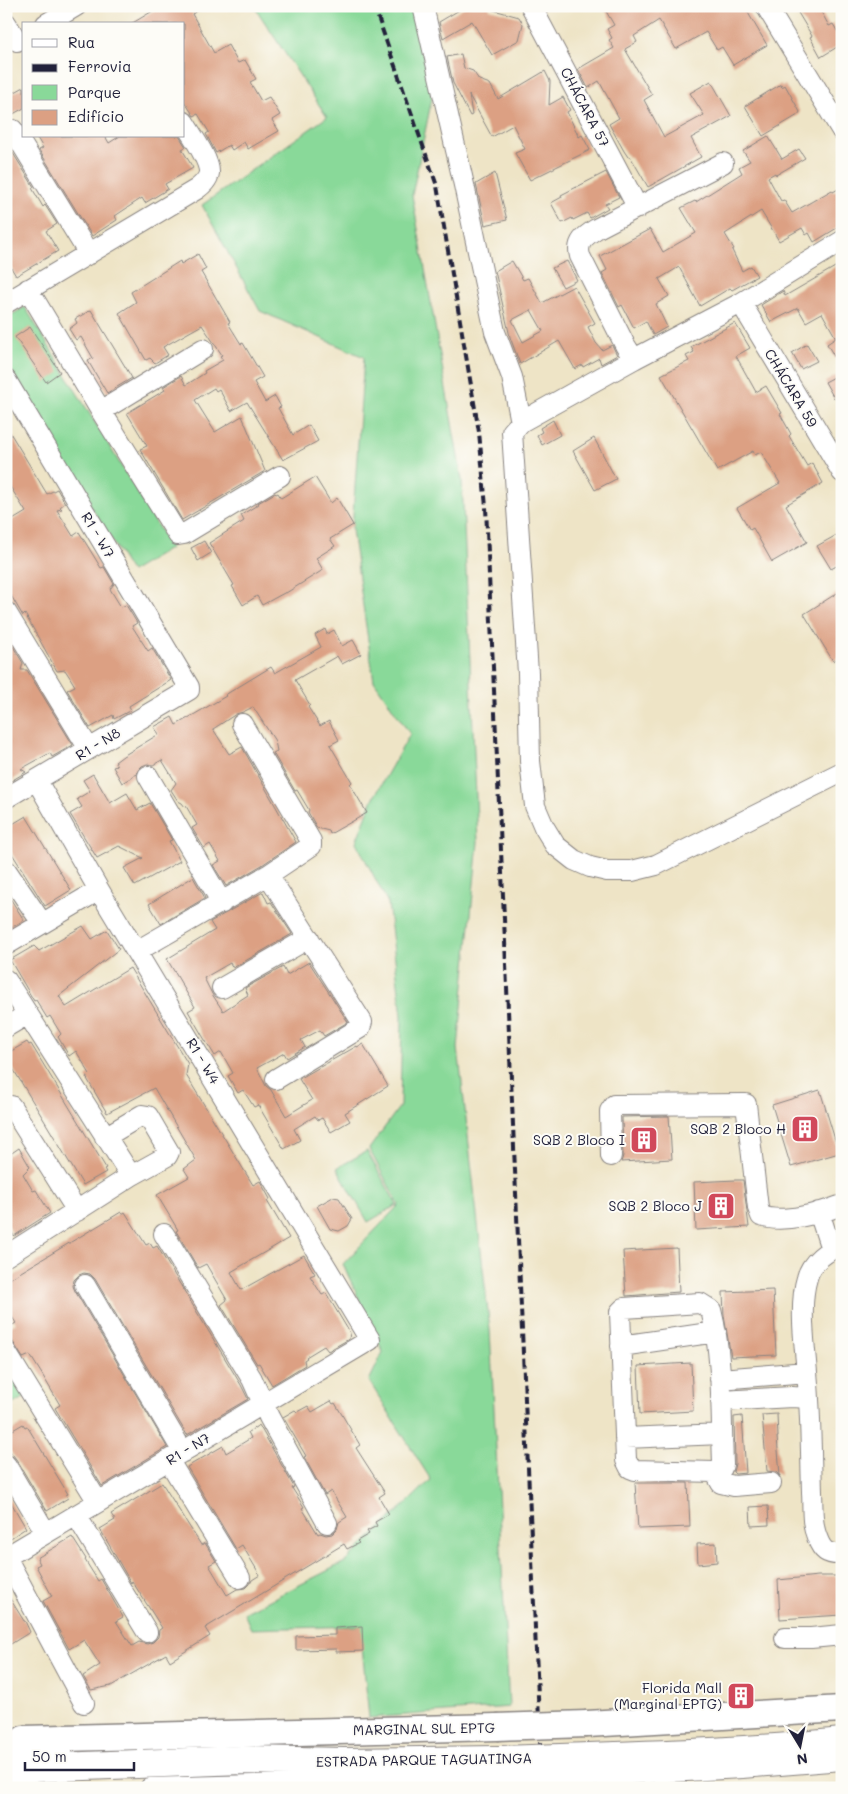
<svg xmlns="http://www.w3.org/2000/svg" width="848" height="1794" font-family="Mali,sans-serif">
  <rect width="100%" height="100%" fill="#fdfcf7"/>
  <filter id="ink" filterUnits="userSpaceOnUse"><feTurbulence type="fractalNoise" baseFrequency=".02" numOctaves="2"/><feDisplacementMap in="SourceGraphic" scale="10" xChannelSelector="R" yChannelSelector="G"/><feConvolveMatrix kernelMatrix="1 2 1 2 8 2 1 2 1" color-interpolation-filters="sRGB"/></filter>
  <filter id="wash" filterUnits="userSpaceOnUse"><feTurbulence type="fractalNoise" baseFrequency=".0096" numOctaves="4" result="noise"/><feDisplacementMap in="SourceGraphic" scale="20" xChannelSelector="R" yChannelSelector="G"/><feGaussianBlur stdDeviation="1.12" result="paint"/><feColorMatrix in="noise" values="0 0 0 0 0 0 0 0 0 0 0 0 0 0 0 0 0 1.4 0 .05"/><feComposite in="paint" operator="in"/></filter>
  <g filter="url(#wash)">
    <rect width="100%" height="100%" fill="#eee4c6"/>
    <path fill="#89d999" stroke="#567e6a" d="M254,6H413L432,98L412,195L462,480L478,842L458,1048L490,1330L509,1707L369,1718L360,1626L251,1629L244,1613L345,1562L431,1480L369,1381L383,1352L343,1264L399,1205L369,1149L400,1106L402,1016L388,903L356,842L373,799L410,734L374,681L352,530L364,357L260,311L202,205L327,117Z
      M25,307L171,548L131,572L6,366V318Z
      M367,1151L397,1205L368,1222L337,1168Z
      M6,1366L25,1397L6,1408Z"/>
    <g id="blocks">
      <path fill="#dca083" fill-rule="evenodd" d="M161,6H206L192,14L214,53L228,45L238,63L245,60L256,79L250,82L261,101L269,97L280,115L272,120L279,131L248,149L244,142L232,150L229,145L216,153L206,134L209,132L198,114L194,116L184,101V24H131Z
        M466,6H489L490,9L519,17L523,24L519,40L492,55L472,21L443,38L439,22Z
        M603,6H744L767,45L733,65L722,47L717,50L706,32L676,49L659,20L634,36L637,42L625,49L652,95L644,100L664,137L704,115L690,93L711,81L731,116L691,138L701,157L648,187L630,156L628,157L624,151L609,124L619,118L599,81L588,88L578,69L614,48L609,40L612,38L607,29L614,25Z
        M794,6H818L829,26L833,24L842,39V44L821,57L810,37L812,36Z
        M461,54L464,68L473,71L479,80L490,84L498,99L545,71L550,81L549,105L563,97L570,110L567,112L579,137L582,135L590,150L530,180L515,153L525,149L513,125L492,137L469,95L472,115L470,116L453,83L447,57Z
        M781,84L782,87L785,85L800,112L798,115L763,136L745,106Z
        M24,87V108L6,118V97Z
        M36,136H105L109,143L120,136H179L186,147L182,149L193,168L165,184L168,189L145,203L142,198L115,216L117,220L92,236L39,150L43,148Z
        M768,136L782,159L799,149L805,158L776,175L775,173L768,177L781,201L784,200L792,213L832,190L833,192L842,187V225L814,242L809,233L806,235L802,228L779,241L761,211L725,234L734,249L732,250L742,271L751,266L757,276L732,290L730,288L700,306L679,267L659,279L669,296L656,304L667,327L653,335L646,321L634,328L622,305L619,307L602,273L607,270L600,256L650,229L663,252L696,233L681,208L695,201L696,202L742,173L739,167L750,161L743,151Z
        M6,142L34,187L32,188L43,207L45,205L57,224L46,231L58,251L16,276L6,259Z
        M606,172L619,197L605,204L608,208L590,218L587,213L573,220L572,218L562,223L551,203L562,197L561,195Z
        M495,173L507,220L485,225L476,184Z
        M198,254L206,269L201,272L230,322L228,323L241,344L243,343L263,377L254,382L265,402L275,396L281,407L278,408L293,435L309,425L318,441L283,460L247,402L231,411L219,389L216,391L214,388L195,400L215,432L242,416L265,471L182,520L140,449L147,446L127,413L165,390L163,387L181,376L186,385L205,373L204,371L223,360L220,356L222,355L202,325L163,347L168,355L155,363L150,358L146,360L119,313L136,302L131,292L180,261L181,264Z
        M512,261L523,280L528,278L542,303L574,286L595,323L588,327L596,343L602,350L612,345L617,355L601,364L599,358L583,367L582,365L575,369L559,341L520,364L510,337L495,271ZM531,310L543,331L523,342L512,320Z
        M567,261L577,280L563,287L552,268Z
        M842,263V370L827,344L836,338L822,313L806,322L798,308L771,322L761,305L783,291L785,296Z
        M91,310L132,378L107,393L88,361L93,358L81,337L76,340L69,329L77,323L75,319Z
        M735,323L750,348L736,356L756,392L766,386L782,413L780,414L791,434L789,436L807,466L812,463L823,483L786,505L807,542L772,562L753,528L750,530L737,508L780,483L761,452L755,455L753,451L717,471L661,375L689,361L686,356L694,352L691,347Z
        M30,327L60,372L46,382L15,337Z
        M807,344L817,361L801,369L792,353Z
        M842,373V393L834,398L825,382Z
        M553,420L560,435L542,445L537,435L542,432L540,428Z
        M6,426L47,494L57,489L65,503L60,507L62,509L57,510L73,536L79,532L101,568L104,567L114,584L110,589L121,607L126,605L137,623L132,626L148,651L152,648L171,680L129,706L131,710L114,719L113,715L90,728L67,690L75,686L69,676L65,670L57,671L25,614L23,616L6,587V524L26,512L6,480Z
        M594,438L616,479L595,490L573,451Z
        M315,477L331,503L337,498L353,525L330,539L335,546L316,558L323,570L286,593V592L262,605L257,596L243,605L232,586L234,585L209,543L244,521L241,515L259,504L258,503L275,493L276,494L278,493L281,498Z
        M842,532V563L831,569L817,546Z
        M204,541L211,553L198,561L191,548Z
        M842,590V656L833,661L804,614Z
        M325,629L327,634L334,630L342,646L353,640L361,654L342,664L337,656L295,680L310,705L308,707L320,726L329,721L339,740L330,745L352,782L350,784L367,813L330,834L329,831L317,828L308,812L309,810L297,790L295,791L273,753L277,751L275,741L253,707L243,712L236,714L213,729L229,754L242,747L296,842L262,865L226,886L213,865L220,861L210,844L204,848L192,828L197,825L186,806L185,807L182,803L178,801L171,790L176,783L162,760L153,765L147,764L142,766L138,770L137,774L122,783L113,767L117,766L115,762L123,756L159,734L154,727L172,717L176,725L226,696L225,695L271,667L275,673L321,647L315,635Z
        M6,635L23,663L21,670H27L73,745L52,757L50,753L21,769L26,772L6,784Z
        M93,774L110,803L127,793L137,810L150,803L172,840L169,841L180,861L135,886L124,868L143,858L119,846L97,858L70,814L82,807L77,799L90,791L83,780Z
        M26,816L71,890L45,906L6,844V828Z
        M193,877L205,898L161,924L149,904Z
        M6,892L24,920L6,931Z
        M263,892L268,903L271,902L292,934L233,968L230,963L204,978L212,994L223,1011L248,995L245,988L283,967L287,975L309,962L348,1022L324,1036L320,1030L301,1040L305,1047L287,1058L284,1053L257,1068L266,1086L271,1090L286,1116L312,1100L299,1079L357,1046V1047L363,1044L388,1086L345,1113L350,1121L331,1132L322,1118L318,1120L315,1116L294,1129L300,1140L284,1149L258,1105L254,1107L243,1090L238,1093L228,1076L233,1073L221,1052L215,1056L202,1035L188,1011L195,1007L167,959L215,930L210,922Z
        M83,926L92,939L107,930L119,949L59,996L66,1007L130,968L188,1064L186,1075L253,1185L260,1181L270,1199L267,1201L289,1238L231,1272L241,1290L304,1255L315,1274L310,1276L322,1295L326,1293L350,1333L349,1339L328,1351L324,1346L306,1357L307,1358L304,1360L305,1365L272,1385L259,1363L257,1364L221,1305L227,1300L206,1264L198,1268L176,1231L178,1230L157,1195L189,1177L184,1169L196,1160L154,1088L107,1113L86,1077L90,1074L76,1051L69,1056L58,1037L61,1034L50,1016L47,1018L36,1000L34,1001L10,960L34,946L39,951Z
        M27,1042L29,1045L31,1044L42,1062L106,1168L104,1169L106,1172L83,1185L6,1057V1054Z
        M820,1090L839,1153L791,1167L772,1105Z
        M669,1116L672,1159L621,1162L623,1156L622,1117Z
        M19,1148L30,1167L23,1174L33,1191L36,1190L50,1213L14,1236L6,1222V1157Z
        M736,1180H743L749,1227L696,1230L694,1182Z
        M333,1197L339,1198L352,1219L348,1226L339,1231L330,1229L317,1206Z
        M121,1212L122,1214L125,1212L146,1245L150,1243L153,1248L157,1246L241,1385L248,1399L187,1435L95,1279L90,1274L84,1273L79,1275L74,1280L73,1286L75,1291L167,1447L102,1486L55,1408L60,1405L43,1376L30,1355L23,1358L6,1331V1329L16,1323L6,1308V1281Z
        M677,1248L679,1292L626,1296L623,1251Z
        M773,1290L776,1355L731,1357L724,1316L723,1292Z
        M691,1363L693,1411L640,1414L638,1366Z
        M331,1401L333,1404L335,1403L357,1440L360,1445L356,1448L385,1493L379,1497L389,1514L375,1522L377,1526L367,1531L369,1534L357,1541L359,1543L347,1549L344,1544L205,1628L210,1636L170,1661L166,1654L111,1686L91,1690L83,1676L100,1665L84,1640L69,1649L43,1601L52,1596L36,1566L40,1564L37,1558L72,1537L86,1559L85,1560L98,1581L101,1579L123,1617L116,1621L132,1646L139,1642L147,1644L153,1642L158,1637L159,1630L162,1628L132,1581L131,1583L100,1529L115,1520L111,1514L162,1483L201,1545L205,1543L216,1561L209,1565L227,1595L237,1589L246,1588L250,1584L252,1580L260,1575L242,1545L236,1549L187,1467L223,1446L226,1453L251,1438L248,1432L259,1425L294,1487L292,1488L304,1507L302,1508L318,1534L320,1533L326,1535L332,1534L337,1529L339,1522L347,1517L331,1491L325,1495L304,1457L306,1456L283,1417L295,1410L297,1412L308,1406L312,1412Z
        M777,1414L778,1437H777L780,1476L776,1472L767,1471L762,1415Z
        M742,1416L746,1473L735,1474L733,1472L735,1464L734,1417Z
        M23,1424L25,1427L27,1426L68,1494L66,1495L68,1498L47,1511L16,1459L6,1446V1434Z
        M635,1483H688L690,1527L638,1529Z
        M6,1494L26,1528L6,1541Z
        M768,1506L769,1525L751,1526L750,1507Z
        M716,1543L717,1562L698,1564L697,1544Z
        M818,1576H842V1615L780,1619L778,1580Z
        M6,1592L24,1621H25L30,1632L6,1647Z
        M362,1626L363,1651L336,1652V1649L296,1650V1636L335,1635V1628Z"/>
    </g>
  </g>
  <g filter="url(#ink)">
    <use href="#blocks" fill-opacity="0" stroke="#888380" stroke-width="1"/>
    <g fill="none" stroke-linecap="round" stroke-linejoin="round">
      <defs>
        <path id="minor" d="M423,6L464,185L495,332L512,377L521,422
          M531,6L638,208
          M766,6L842,131
          M6,23L17,41
          M46,24L76,6
          M13,130L89,254
          M842,241L741,303L634,359L521,422L512,432L528,673L530,761L535,806L544,827L555,845L574,860L590,867L607,871H632L656,865L842,772
          M28,289L101,411L178,535L184,534L280,476
          M6,303L197,189C202,185 208,180 209,173C210,160 191,134 184,122
          M741,303L842,472
          M634,359L625,345L580,256C576,242 585,236 596,229L723,163
          M6,380L189,687V690L6,798
          M101,411L203,349
          M6,612L89,749
          M148,776L222,903
          M6,870L42,923
          M268,875L362,1022L360,1028L276,1079
          M6,945L99,890
          M137,951L268,875L311,846V841L242,724
          M6,980L131,1176L6,1256
          M222,988L309,938
          M6,1027L28,1014
          M6,1108L11,1106L77,1211
          M105,1137L142,1115L148,1116L169,1152L167,1156L131,1176
          M611,1156L610,1111L614,1105L746,1104L758,1208L761,1216C783,1224 821,1213 842,1205
          M819,1212L831,1249
          M164,1234L252,1379L269,1417L327,1523
          M842,1245C827,1250 811,1262 807,1278C797,1310 808,1365 809,1400C811,1431 811,1461 812,1492C813,1507 811,1523 817,1537C822,1551 827,1555 842,1554
          M85,1285L183,1452
          M700,1303L711,1310C723,1357 721,1415 723,1464L722,1468L715,1472L635,1470L630,1468L626,1460L620,1312L624,1308Z
          M621,1346L716,1332
          M6,1352L98,1502
          M720,1379L807,1372
          M721,1401L792,1397L809,1398
          M625,1438L722,1434
          M169,1461L240,1578
          M6,1465L46,1533
          M715,1472L721,1483L734,1486L771,1483
          M76,1515L147,1632
          M6,1557L370,1340L99,890L37,781
          M6,1557L84,1703
          M785,1638H811L842,1635
          M593,1776L742,1768L842,1760
          M150,1788L500,1778"/>
        <path id="major" d="M587,1724L842,1709
          M24,1739L497,1727"/>
        <path id="highway" d="M6,1748L58,1751
          M589,1757C674,1754 758,1751 842,1742
          M6,1769L242,1760L344,1762L499,1760"/>
      </defs>
      <use href="#minor" stroke="#888380" stroke-width="22"/>
      <use href="#major" stroke="#888380" stroke-width="29"/>
      <use href="#highway" stroke="#888380" stroke-width="30"/>
      <use href="#minor" stroke="#fff" stroke-width="20"/>
      <use href="#major" stroke="#fff" stroke-width="26"/>
      <use href="#highway" stroke="#fff" stroke-width="28"/>
      <path stroke="#22223b" stroke-width="4" stroke-dasharray="8 4" stroke-linecap="butt" d="M374,6L437,186L479,432L486,507L542,1788"/>
      <defs>
        <path id="minor-bridge" d="M500,1778L593,1776"/>
        <path id="major-bridge" d="M497,1727L587,1724"/>
        <path id="highway-bridge" d="M499,1760L589,1757"/>
      </defs>
      <use href="#minor-bridge" stroke="#888380" stroke-width="22" stroke-linecap="butt"/>
      <use href="#major-bridge" stroke="#888380" stroke-width="29" stroke-linecap="butt"/>
      <use href="#highway-bridge" stroke="#888380" stroke-width="30" stroke-linecap="butt"/>
      <use href="#minor-bridge" stroke="#fff" stroke-width="20"/>
      <use href="#major-bridge" stroke="#fff" stroke-width="26"/>
      <use href="#highway-bridge" stroke="#fff" stroke-width="28"/>
    </g>
  </g>
  <defs>
    <symbol id="building-square" viewBox="-11 -11 22 22"><rect x="-9" y="-9" width="18" height="18" rx="4" fill="#d1495b" stroke="#fdfcf7"/><path d="M-4-6H4V6H1V3H-1V6H-4ZM-2.5-4.3h1.7v1.8h-1.7ZM.8-4.3h1.7v1.8H.8ZM-2.5-1h1.7V.8h-1.7ZM.8-1h1.7V.8H.8Z" fill="#fff"/></symbol>
  </defs>
  <g fill-rule="evenodd">
    <use href="#building-square" x="789" y="1113" width="32" height="32"/>
    <use href="#building-square" x="628" y="1124" width="32" height="32"/>
    <use href="#building-square" x="705" y="1190" width="32" height="32"/>
    <use href="#building-square" x="725" y="1680" width="32" height="32"/>
  </g>
  <g text-anchor="middle" stroke-width="4" stroke-linejoin="round" paint-order="stroke">
    <g font-size="14" fill="#22223b" stroke="#fdfcf7">
      <text transform="translate(585 107) rotate(62)" y="5">CHÁCARA 57</text>
      <text transform="translate(791 388) rotate(59)" y="5">CHÁCARA 59</text>
      <text transform="translate(98 535) rotate(59)" y="5">R1 - W7</text>
      <text transform="translate(98 744) rotate(-31)" y="5">R1 - N8</text>
      <text transform="translate(203 1061) rotate(59)" y="5">R1 - W4</text>
      <text transform="translate(188 1449) rotate(-31)" y="5">R1 - N7</text>
      <text transform="translate(424 1729) rotate(-1)" y="5">MARGINAL SUL EPTG</text>
      <text transform="translate(424 1760) rotate(-1)" y="5">ESTRADA PARQUE TAGUATINGA</text>
    </g>
    <g font-size="14" fill="#22223b" stroke="#fdfcf7" text-anchor="end">
      <text x="786" y="1134">SQB 2 Bloco H</text>
      <text x="625" y="1145">SQB 2 Bloco I</text>
      <text x="702" y="1211">SQB 2 Bloco J</text>
      <text x="722" y="1693">Florida Mall<tspan x="722" dy="16">(Marginal EPTG)</tspan></text>
    </g>
  </g>
  <rect width="848" height="1794" fill="none" stroke="#fdfcf7" stroke-width="25"/>
  <rect x="22" y="22" width="162" height="115" fill="#fdfcf7" stroke="#a5a5ac"/>
  <rect x="32" y="39" width="25" height="8" fill="#ffffff" stroke="#a5a5ac"/>
  <text x="68" y="48" font-size="15" fill="#22223b">Rua</text>
  <rect x="32" y="64" width="25" height="8" fill="#22223b" stroke="#a5a5ac"/>
  <text x="68" y="72" font-size="15" fill="#22223b">Ferrovia</text>
  <rect x="32" y="85" width="25" height="15" fill="#89d999" stroke="#a5a5ac"/>
  <text x="68" y="98" font-size="15" fill="#22223b">Parque</text>
  <rect x="32" y="110" width="25" height="15" fill="#dca083" stroke="#a5a5ac"/>
  <text x="68" y="122" font-size="15" fill="#22223b">Edifício</text>
  <g transform="translate(800 1746) rotate(170)" stroke="#fdfcf7" stroke-width="4" paint-order="stroke">
  <path d="M0-4L9 19L0 12L-9 19Z" fill="#22223b"/>
  <text y="-8" font-size="14" font-weight="bold" text-anchor="middle" fill="#22223b">N</text>
  </g>
  <path d="M25 1762v8h109v-8" fill="none" stroke="#22223b" stroke-width="2.5"/>
  <text x="32" y="1762" font-size="15" fill="#22223b" stroke="#fdfcf7" stroke-width="4" paint-order="stroke">50 m</text>
</svg>
